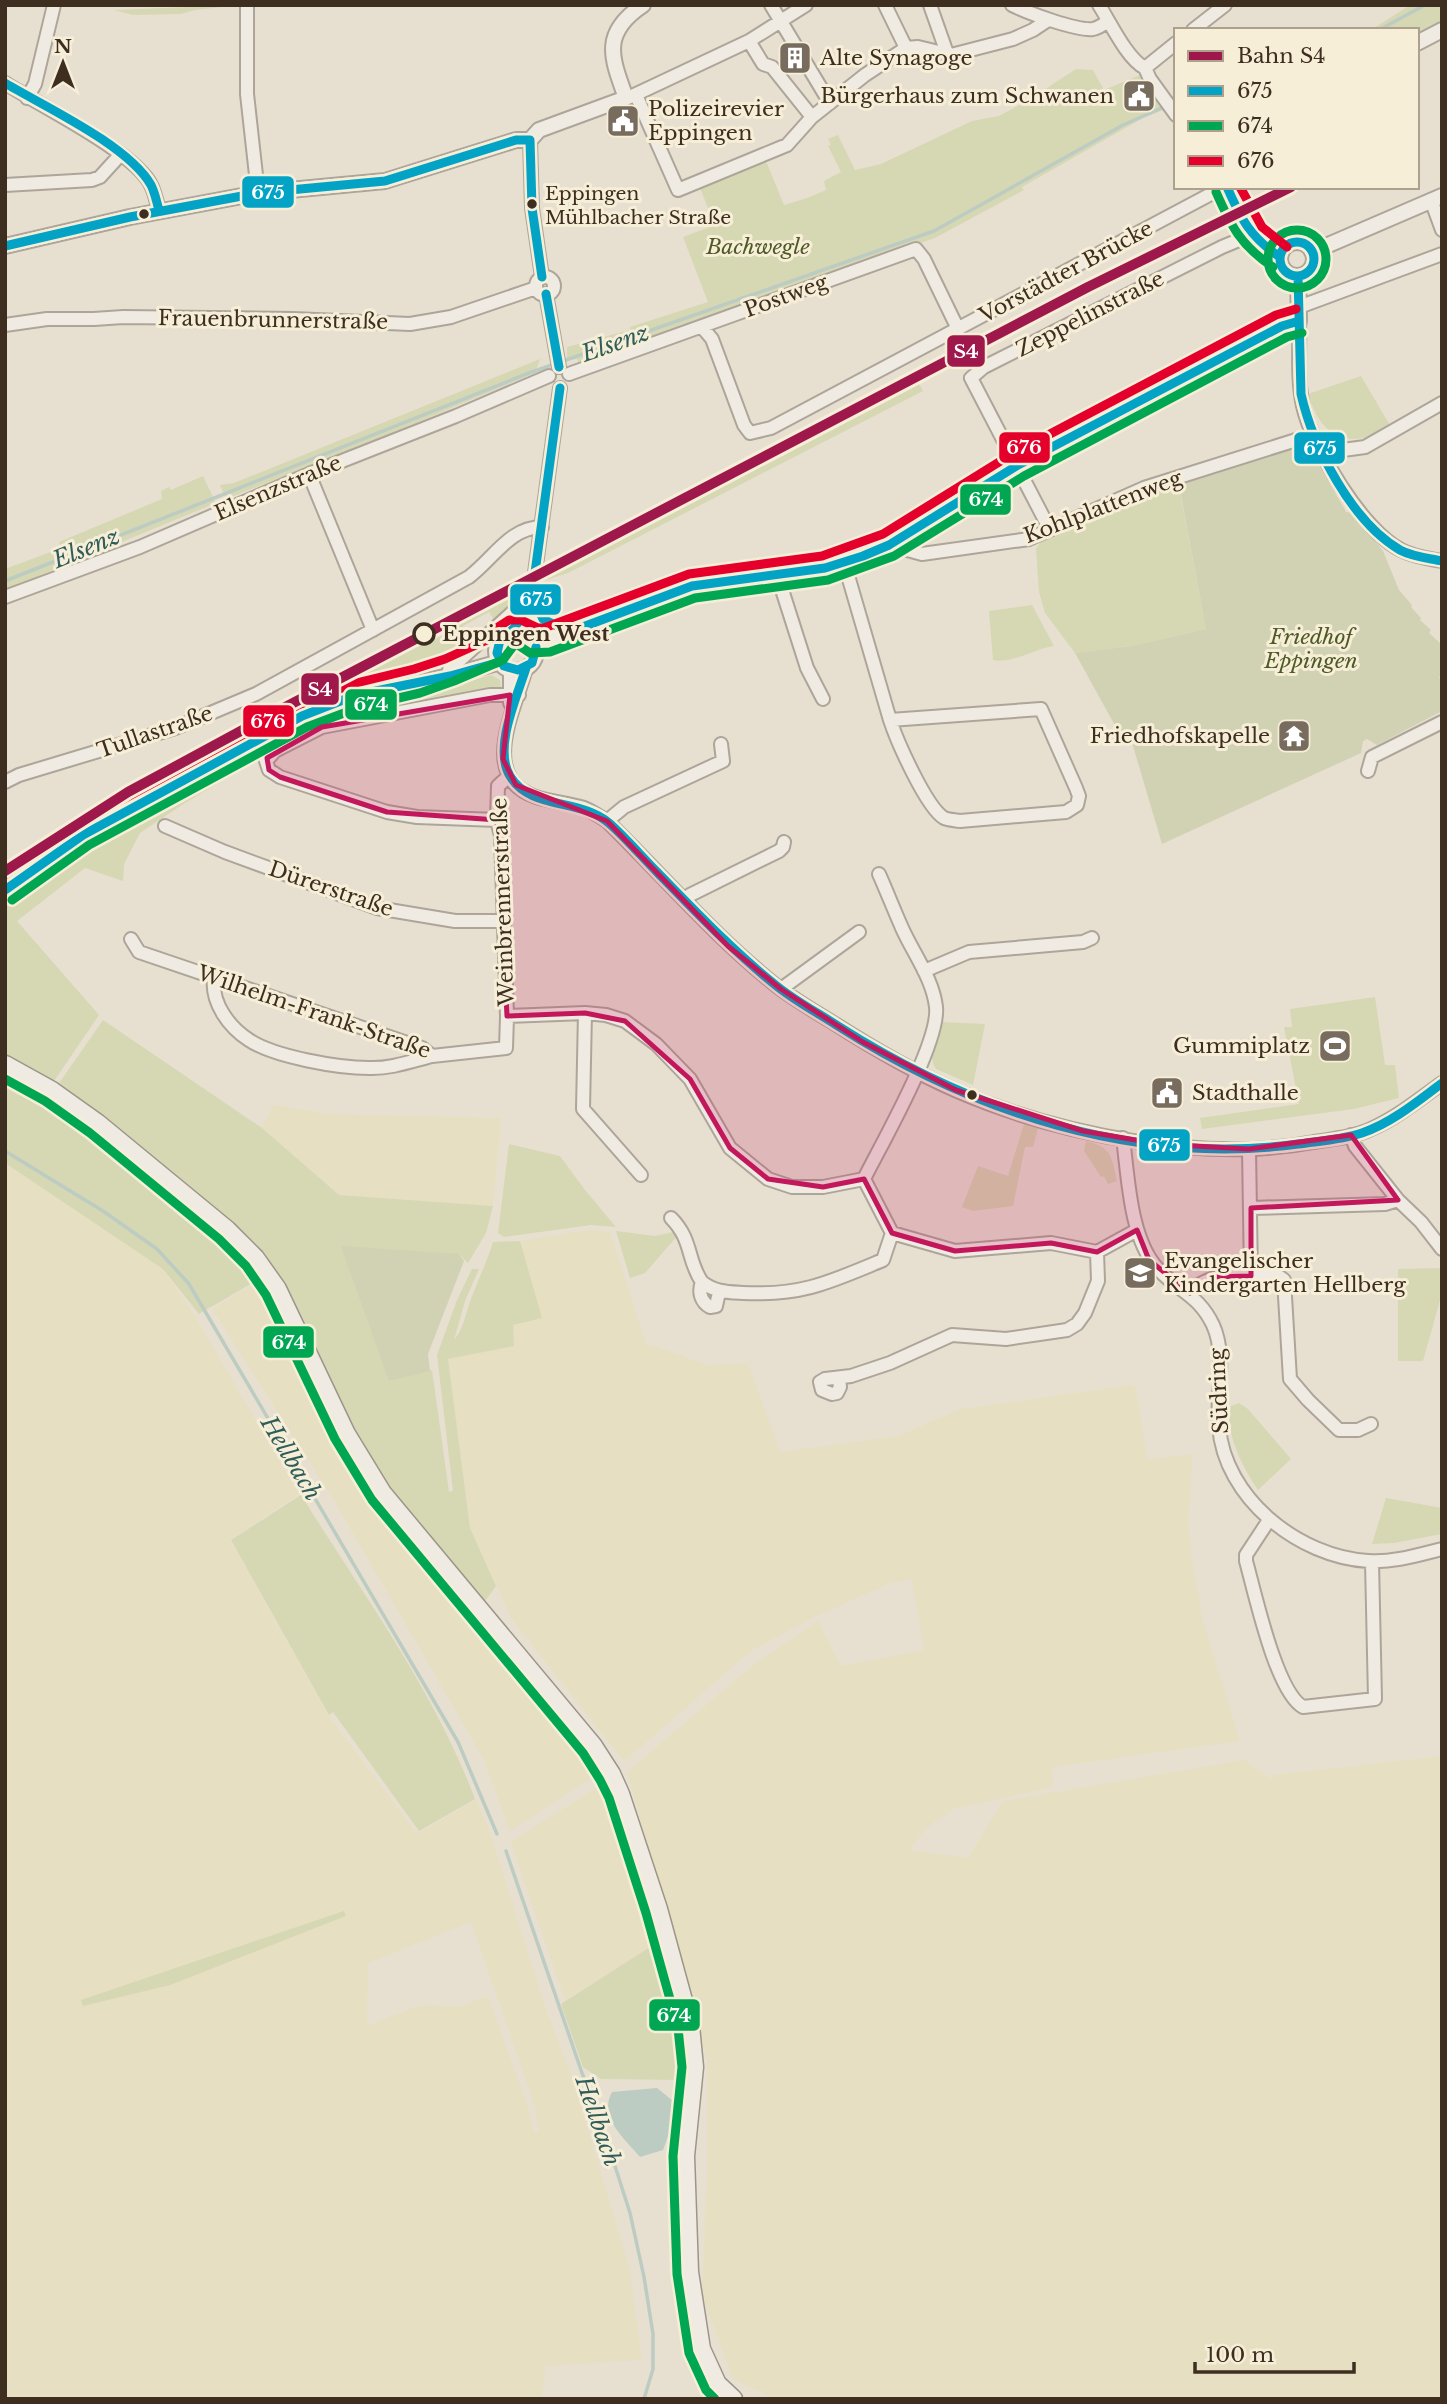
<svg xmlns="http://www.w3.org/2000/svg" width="1447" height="2404" font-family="'Libre Baskerville',serif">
  <rect width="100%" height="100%" fill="#e7e0d1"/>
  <path fill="#e6dfc2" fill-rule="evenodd" d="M273,1105L330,1114L501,1118L493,1206L339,1195L262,1128Z
    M5,1163L163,1269L195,1316L299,1494L230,1540L329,1716L417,1834L476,1800L490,1832L545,2006L573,2080L629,2266L642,2360L546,2366L541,2399H5ZM471,1922L534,2104L539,2131L534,2133L527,2104L488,1996L461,2006L421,2005L368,2025L367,2021L368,1963Z
    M589,1230L610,1232L647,1346L652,1345L707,1365L748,1363L780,1452L898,1436L960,1409L1132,1385L1136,1389L1147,1459L1193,1454L1188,1522L1191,1555L1203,1621L1240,1741L1052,1767L1053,1787L954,1809L925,1829L910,1850L968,1858L1003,1801L1244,1760L1273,1780L1271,1775L1442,1756V2399H775L733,2379L702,2295L707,2181V2060L627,1772L752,1666L818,1621L841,1666L924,1650L912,1579L890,1583L817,1616L752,1650L627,1759H622L511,1618L470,1528L448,1359L513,1346V1325L520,1241Z
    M259,1281L273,1300L338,1438L377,1500L595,1762L591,1778L510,1831L484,1760L336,1504L212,1309Z
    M605,1782L612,1785L659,1941L565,2001L511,1842Z"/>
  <path fill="#d6d7b3" d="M240,5L195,10L181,14L133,15L114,10Z
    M1407,5H1442V20L1417,33V30H1371L1407,7Z
    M1076,69L1093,70L1104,90L1140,75L1163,110L1143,118L1022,187L1024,190L935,238L578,362L577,359L567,360V347L630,330V327L708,302L683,237L715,225L700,188L766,161L784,205L807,198L826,190L824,181L841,172L828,146L831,145L828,139L838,135L855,170L881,164L972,121L999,116L1027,101Z
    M540,359L535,373L349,451L226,499L220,485L234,483Z
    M1361,376L1391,427C1350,450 1322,440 1308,394Z
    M919,384L923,391L568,573L546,580V577Z
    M203,476L216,503L5,590V569L61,548L59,542L162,499L161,491L169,487L171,490Z
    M1178,482L1206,629L1132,646L1075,653L1045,613L1039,592L1036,549L1047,534L1149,490Z
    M509,597L515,599L494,620L489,612L463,626L466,632L456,637L444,632Z
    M1032,605L1054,646C1034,649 1012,664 993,660L989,611Z
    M441,636L465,647L446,660L416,665V667L409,671L338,695L277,722L276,721L424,642L426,645Z
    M491,675L500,680L501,688L312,727L185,803L140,833L124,864L123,881L85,868L17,921L99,1015L52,1084L5,1058V903L39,877L110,830L204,775L308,719L336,708L424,695Z
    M1375,997L1385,1065H1395L1399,1098L1354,1109L1202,1129L1200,1118L1299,1104L1284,1027H1292L1290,1009Z
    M103,1020L262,1128L339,1195L493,1206L486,1233L468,1263L459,1254L389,1381L432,1370L449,1492L453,1491L437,1355L457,1300L472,1269H479L465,1301L454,1340C465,1327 466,1309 473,1294C480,1276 487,1261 493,1242L520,1241L542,1318L513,1325L514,1346L448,1359L470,1528L496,1586L483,1604L383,1482L361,1448L294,1305L273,1267L264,1276L199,1314L163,1269L5,1163V1069L57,1086Z
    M942,1022L985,1024L973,1085L936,1069C926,1056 938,1036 942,1022Z
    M1024,1124L1038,1128L1033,1147H1025L1013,1206L973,1211L962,1207L978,1166L1008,1176Z
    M1086,1141C1112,1147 1112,1158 1117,1181L1108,1184L1104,1176L1101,1177L1084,1151Z
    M509,1144L560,1156L585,1190L616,1227L591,1225L504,1237L498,1233Z
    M616,1231L655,1236L678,1231L679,1234L645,1273L630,1278Z
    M1442,1268V1293L1423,1361H1398V1269Z
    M1239,1403L1248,1409L1291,1459L1258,1490C1243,1468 1224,1433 1231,1406Z
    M301,1495C362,1593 434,1690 475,1799L419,1831L333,1712L329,1715L231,1540Z
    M1386,1498L1442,1508V1534L1394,1543L1372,1544Z
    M344,1911L346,1916L170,1985L83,2006L81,2000Z
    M661,1940L686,2037L685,2080L601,2079L583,2067L561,2004Z"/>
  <path fill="#d1d1b3" d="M1291,447L1310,451L1344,508L1346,512L1354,513L1383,551L1399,590L1412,605L1411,607L1421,618L1420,620L1431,630L1429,633L1440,643L1442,675L1439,677L1442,682V711L1377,745L1367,739L1363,741L1361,753L1162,844L1133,746V738L1118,731L1075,653L1132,646L1206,629L1179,485Z
    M341,1246L459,1254L464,1261L428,1354L430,1371L389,1381Z"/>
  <path fill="#bcccc2" d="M657,2088L673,2101L674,2120L663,2150L640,2157C625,2139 598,2117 612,2092Z"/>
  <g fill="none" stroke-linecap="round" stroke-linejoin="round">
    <path stroke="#bcccc2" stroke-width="3.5" d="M1379,30L1425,5
      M5,581L529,373L934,231L1123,125L1164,107
      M5,1151L103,1211L157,1249L189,1284L458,1742L497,1834
      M506,1851L582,2073L599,2116L630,2213L644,2277L653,2334V2369L644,2399"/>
    <defs>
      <path id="minor" d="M247,5V94L258,193
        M771,5L830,103
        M885,5L906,48
        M930,5L948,56
        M1012,5C1028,13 1077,31 1093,29C1098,28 1104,24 1108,21
        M1099,5C1110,22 1127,59 1145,68L1150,79L1176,115
        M1193,30L1225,5
        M749,41L763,64L772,67L812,117
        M1145,68L1176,43
        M5,83C39,105 135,152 151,185C155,193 157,203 159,211
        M636,95L678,190L787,145L812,117L865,75L906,48L918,47L951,55L1013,39L1033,30L1048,20
        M630,97L749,41L806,5
        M27,98L35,84L54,5
        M530,140L532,208L542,277
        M5,185L92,180L100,177L120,155
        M1431,200L1442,230
        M536 286a9 9 0 1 1 18 0a9 9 0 1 1-18 0Z
        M546,294L559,367
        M1299,307L1442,254
        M1299,321C1300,349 1297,379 1303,406C1312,447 1363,531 1401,550C1414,557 1427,558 1442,561
        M5,325L47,319H94L123,317L293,319L410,324L451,317L536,288
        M702,327L712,339L744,425L750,433L771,428L1224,187
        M569,374L916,249L924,259L958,329
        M1321,453L1365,447L1442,403
        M309,474L373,630
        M1049,528L971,378L984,367L1222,247L1251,235
        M889,545L922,554L1029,539L1144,488L1312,435
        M844,562L890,720L1041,709L1076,788L1079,796L1077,805L1066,812L960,821C955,820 949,820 944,818C926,807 897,741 890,720
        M777,574L807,668L823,699
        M5,597L140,547L309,474L456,416L549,376
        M535,599C544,625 550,629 577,628
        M514,631L522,617L534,580L560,388
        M531,638L534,601
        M526,668C516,708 477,777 536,797C551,802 568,803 584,808C592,811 600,817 607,821C664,877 716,938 778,987C795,1000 814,1011 832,1022C871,1047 913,1072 957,1091C1059,1135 1204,1163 1314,1142C1333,1139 1354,1137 1371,1129C1396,1118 1420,1099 1442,1083
        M510,669V703
        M449,670L515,610L525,595
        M1368,771L1372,757L1442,722
        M5,782L19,775L175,728L256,694L469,577C493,559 510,527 542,527
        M497,820L417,817L387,812L280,777L269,770L266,761L275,751L322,727L490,695H519
        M607,821L624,807L723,761L721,744
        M165,826L225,852L377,908L455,921H504
        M685,900L690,895L779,851L783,847L784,842
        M131,939L139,952L422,1048L432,1056L506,1048L507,1016L501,836L497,820L498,786L509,776
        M924,971L969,952L1083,942L1092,938
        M214,978C211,1003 229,1027 249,1040C274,1057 339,1068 369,1068C390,1069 412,1061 432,1056
        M781,989L859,932
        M585,1013L583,1109L641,1175
        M507,1016L585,1013L606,1015L625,1021L656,1044L690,1079L730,1148L768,1179L792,1187H823L864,1179C882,1143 940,1042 936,1007C933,979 913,953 902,928C894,910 887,892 879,874
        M1351,1135L1355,1146L1398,1200
        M1123,1138C1128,1176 1130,1240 1158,1269C1179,1292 1198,1294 1213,1325C1227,1356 1216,1394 1219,1426C1224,1498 1299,1557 1368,1561C1392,1563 1418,1555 1442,1549
        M1249,1149L1251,1276
        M864,1179L892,1233L955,1251L1051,1243L1097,1252L1137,1230
        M1251,1208L1385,1204L1398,1200L1421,1222L1442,1249
        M671,1218C693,1240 687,1261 702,1282
        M719,1292L716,1306L710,1307C701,1302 698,1292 702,1282C715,1292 726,1292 743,1293C802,1296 830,1282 883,1260L892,1233
        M1190,1293C1210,1269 1247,1276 1277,1275L1284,1280L1290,1379L1308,1400L1339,1430H1358L1371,1424
        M839,1378L840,1387L837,1393L832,1394L822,1390L820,1382L825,1379L851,1376L890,1363L952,1335L1006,1339L1067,1330L1077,1324L1085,1313L1098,1281L1097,1252
        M1269,1520L1246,1555V1561C1255,1593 1276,1692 1303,1707L1375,1699L1372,1562"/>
      <path id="tertiary" d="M1417,43L1442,30
        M1227,187C1243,223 1246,236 1280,257
        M1280 259a17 17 0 1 1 34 0a17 17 0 1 1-34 0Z
        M5,246L130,217L258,193L385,181L516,140H530L539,130L626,98C611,57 601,33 643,5
        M1312,252L1442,196
        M496 651a20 20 0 1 1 40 0a20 20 0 1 1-40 0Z
        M533,641L559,637L692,586L825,568L863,556L889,545L1018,465L1282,326L1299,321L1298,276
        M5,890L83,835L302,716L356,695L450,676L500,662"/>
      <path id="secondary" d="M5,1065L52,1091L97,1123L227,1230L255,1258L277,1289L346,1434L382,1493L593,1746L611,1774L620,1794L658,1909L690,2026L694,2067L685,2156L689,2272L701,2349L717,2384L733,2399"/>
    </defs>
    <use href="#minor" stroke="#ada599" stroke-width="16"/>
    <use href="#tertiary" stroke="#ada599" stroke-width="18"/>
    <use href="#secondary" stroke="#9c958a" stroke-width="21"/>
    <use href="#minor" stroke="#efebe3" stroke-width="12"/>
    <use href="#tertiary" stroke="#efebe3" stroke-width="14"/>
    <use href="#secondary" stroke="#efebe3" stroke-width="18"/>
    <defs>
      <path id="bus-1" d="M5,83C45,107 128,145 151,185C155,193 157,202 159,211
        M530,140L532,208L542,277
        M1227,187C1241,219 1250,237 1280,257
        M1280 259a17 17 0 1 1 34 0a17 17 0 1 1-34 0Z
        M5,246L130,217L258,193L385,181L516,140H530
        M1298,276L1301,394C1313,447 1352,522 1400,550C1413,557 1428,558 1442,561
        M546,294L559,367
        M560,388L534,580L536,604L543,619L557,626L580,628L692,586L825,568L863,556L889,545L1018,465L1282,326L1299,321
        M535,574C527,602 526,623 500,640L497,653L504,666L518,670L532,663L536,647
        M526,668C517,697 493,748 510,776C530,810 580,798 609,823C626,838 642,857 658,873C697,913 735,953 778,987C797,1002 818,1013 838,1026C973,1112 1136,1166 1298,1144C1319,1141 1341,1140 1362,1133C1391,1123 1417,1102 1442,1083
        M5,890L83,835L302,716L356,695L450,676L500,662"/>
      <path id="bus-2" d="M1216,192C1231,226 1241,246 1273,267
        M1268 259a29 29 0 1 1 58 0a29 29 0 1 1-58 0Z
        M12,900L89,845L307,727L360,707L420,693L454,681L503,660L514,645H518L530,653L550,652L695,598L828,580L894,556L1024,476L1287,337L1302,333
        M5,1079L45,1101L90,1133L219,1239L246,1266L266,1295L335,1439L372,1500L583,1753L600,1780L609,1798L646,1913L678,2028L682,2067L673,2156L677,2274L689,2353L706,2390L715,2399"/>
      <path id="bus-3" d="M1240,187L1262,227L1287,247
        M5,875L77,824L298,705L352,684L414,669L445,659L487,640L495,629L509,620H521L538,628H544L689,574L822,556L883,534L1012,454L1276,315L1296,309"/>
    </defs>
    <use href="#bus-1" stroke="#f7eed8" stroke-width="14"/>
    <use href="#bus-2" stroke="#f7eed8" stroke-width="14"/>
    <use href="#bus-3" stroke="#f7eed8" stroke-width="14"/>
    <use href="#bus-1" stroke="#03a3c5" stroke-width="9"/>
    <use href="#bus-2" stroke="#00a651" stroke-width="9"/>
    <use href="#bus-3" stroke="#e4002b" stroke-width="9"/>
    <defs>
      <path id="rail-1" d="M5,871L128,792L274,713L1088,287L1291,187"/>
    </defs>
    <use href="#rail-1" stroke="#f7eed8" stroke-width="16"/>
    <use href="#rail-1" stroke="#9f184c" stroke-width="10"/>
  </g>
  <path fill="#c2185b" fill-opacity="0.2" stroke="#c2185b" stroke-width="5" stroke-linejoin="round" d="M510,695L503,759L516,785L607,821L728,946L781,989L863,1042L956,1090L1083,1131L1159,1144L1249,1149L1351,1135L1398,1200L1251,1208V1276L1212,1277L1190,1293L1149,1260L1137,1230L1097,1252L1051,1243L955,1251L892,1233L864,1179L823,1187L768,1179L730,1148L690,1079L625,1021L585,1013L507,1016L497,820L387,812L280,777L269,770L267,758L322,727Z"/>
  <defs>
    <symbol id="building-square" viewBox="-11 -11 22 22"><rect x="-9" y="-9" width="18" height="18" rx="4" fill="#786c5e" stroke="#f7eed8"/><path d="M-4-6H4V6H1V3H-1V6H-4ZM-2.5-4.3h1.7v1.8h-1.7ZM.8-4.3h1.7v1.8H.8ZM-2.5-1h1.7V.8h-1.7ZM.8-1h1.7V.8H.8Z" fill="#fff"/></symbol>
    <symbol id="civic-square" viewBox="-11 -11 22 22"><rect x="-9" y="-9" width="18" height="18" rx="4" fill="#786c5e" stroke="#f7eed8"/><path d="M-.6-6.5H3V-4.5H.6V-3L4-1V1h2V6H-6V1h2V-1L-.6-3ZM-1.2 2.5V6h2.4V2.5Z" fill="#fff"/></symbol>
    <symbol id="temple-square" viewBox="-11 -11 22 22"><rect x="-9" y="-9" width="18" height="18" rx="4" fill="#786c5e" stroke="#f7eed8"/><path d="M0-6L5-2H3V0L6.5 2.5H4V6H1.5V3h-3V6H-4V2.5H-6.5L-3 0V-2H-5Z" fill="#fff"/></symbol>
    <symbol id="stadium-square" viewBox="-11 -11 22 22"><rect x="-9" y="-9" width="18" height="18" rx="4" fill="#786c5e" stroke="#f7eed8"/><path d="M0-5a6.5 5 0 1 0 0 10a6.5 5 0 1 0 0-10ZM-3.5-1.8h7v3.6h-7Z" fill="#fff"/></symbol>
    <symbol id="school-square" viewBox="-11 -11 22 22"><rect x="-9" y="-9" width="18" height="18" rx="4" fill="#786c5e" stroke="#f7eed8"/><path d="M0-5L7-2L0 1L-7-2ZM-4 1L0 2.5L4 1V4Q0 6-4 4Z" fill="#fff"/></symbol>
  </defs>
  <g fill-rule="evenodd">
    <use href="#building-square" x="776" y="39" width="38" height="38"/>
    <use href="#civic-square" x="1120" y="77" width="38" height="38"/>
    <use href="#civic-square" x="604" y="102" width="38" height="38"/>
    <use href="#temple-square" x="1275" y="717" width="38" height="38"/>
    <use href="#stadium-square" x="1316" y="1027" width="38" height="38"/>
    <use href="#civic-square" x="1148" y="1074" width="38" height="38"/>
    <use href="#school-square" x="1121" y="1254" width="38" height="38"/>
  </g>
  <g fill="#3d2e20" stroke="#f7eed8" stroke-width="2.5">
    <circle cx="532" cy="204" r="6"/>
    <circle cx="144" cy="214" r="6"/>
    <circle cx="972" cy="1095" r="6"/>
  </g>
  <circle fill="#f7eed8" stroke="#3d2e20" stroke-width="3.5" cx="424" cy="634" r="10"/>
  <g text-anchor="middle" stroke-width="6" stroke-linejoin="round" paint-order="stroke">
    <g font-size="19" fill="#3d2e20" stroke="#f7eed8" text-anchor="start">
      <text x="545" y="200">Eppingen<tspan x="545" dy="24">Mühlbacher Straße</tspan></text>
    </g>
    <g font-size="21" fill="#3d2e20" stroke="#f7eed8" text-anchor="start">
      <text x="820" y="65">Alte Synagoge</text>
      <text x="1114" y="103" text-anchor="end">Bürgerhaus zum Schwanen</text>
      <text x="648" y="116">Polizeirevier<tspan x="648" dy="24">Eppingen</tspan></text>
      <text x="1270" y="743" text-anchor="end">Friedhofskapelle</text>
      <text x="1310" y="1053" text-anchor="end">Gummiplatz</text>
      <text x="1192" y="1100">Stadthalle</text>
      <text x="1164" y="1268">Evangelischer<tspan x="1164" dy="24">Kindergarten Hellberg</tspan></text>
    </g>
    <g font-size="21" font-style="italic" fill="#4d5a26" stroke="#f7eed8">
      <text x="758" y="254">Bachwegle</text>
      <text x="1311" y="644">Friedhof<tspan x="1311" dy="24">Eppingen</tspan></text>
    </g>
    <g font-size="21" fill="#3d2e20" stroke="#f7eed8">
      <text transform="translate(1066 272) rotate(-28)" y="7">Vorstädter Brücke</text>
      <text transform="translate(786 296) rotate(-20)" y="7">Postweg</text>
      <text transform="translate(1090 314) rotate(-27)" y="7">Zeppelinstraße</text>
      <text transform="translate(273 320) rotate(1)" y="7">Frauenbrunnerstraße</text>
      <text transform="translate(278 488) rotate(-23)" y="7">Elsenzstraße</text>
      <text transform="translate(1103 507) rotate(-21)" y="7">Kohlplattenweg</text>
      <text transform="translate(155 732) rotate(-19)" y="7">Tullastraße</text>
      <text transform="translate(331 889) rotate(19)" y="7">Dürerstraße</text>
      <text transform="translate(503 902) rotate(-92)" y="7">Weinbrennerstraße</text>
      <text transform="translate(314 1012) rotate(19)" y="7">Wilhelm-Frank-Straße</text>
      <text transform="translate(1219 1391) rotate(-93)" y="7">Südring</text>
    </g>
    <g font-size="21" font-weight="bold" fill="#3d2e20" stroke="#f7eed8" text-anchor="start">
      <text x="442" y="641">Eppingen West</text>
    </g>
    <g font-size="23" font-style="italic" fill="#2f5d5a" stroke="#f7eed8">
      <text transform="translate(615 343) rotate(-19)" y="8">Elsenz</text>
      <text transform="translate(86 548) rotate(-22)" y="8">Elsenz</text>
      <text transform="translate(291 1458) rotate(59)" y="8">Hellbach</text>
      <text transform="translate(598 2121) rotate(71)" y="8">Hellbach</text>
    </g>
  </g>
  <g stroke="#f7eed8" stroke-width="2.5">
    <rect x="241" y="175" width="54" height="34" rx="7" fill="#03a3c5"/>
    <rect x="946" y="334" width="40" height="34" rx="7" fill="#9f184c"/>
    <rect x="998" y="431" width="53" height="33" rx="7" fill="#e4002b"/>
    <rect x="1293" y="431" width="53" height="34" rx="7" fill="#03a3c5"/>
    <rect x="959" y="483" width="53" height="33" rx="7" fill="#00a651"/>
    <rect x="509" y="583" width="53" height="33" rx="7" fill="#03a3c5"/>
    <rect x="300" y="672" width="40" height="34" rx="7" fill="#9f184c"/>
    <rect x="344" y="688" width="54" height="33" rx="7" fill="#00a651"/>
    <rect x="242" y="704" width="53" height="34" rx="7" fill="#e4002b"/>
    <rect x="1138" y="1128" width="53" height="34" rx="7" fill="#03a3c5"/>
    <rect x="262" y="1325" width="53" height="34" rx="7" fill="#00a651"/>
    <rect x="648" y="1998" width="53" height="34" rx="7" fill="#00a651"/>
  </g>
  <g font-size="19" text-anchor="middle" font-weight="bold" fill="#fff">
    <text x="268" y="199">675</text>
    <text x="966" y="358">S4</text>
    <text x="1024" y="454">676</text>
    <text x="1320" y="455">675</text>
    <text x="986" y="506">674</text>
    <text x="536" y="606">675</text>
    <text x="320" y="696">S4</text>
    <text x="371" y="711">674</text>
    <text x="268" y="728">676</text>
    <text x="1164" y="1152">675</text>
    <text x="289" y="1349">674</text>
    <text x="674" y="2022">674</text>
  </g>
  <rect width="1447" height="2404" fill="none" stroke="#3d2e20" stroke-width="14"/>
  <rect x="1174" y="28" width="245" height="161" fill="#f7eed8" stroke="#ada18e" stroke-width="2"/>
  <rect x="1188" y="51" width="35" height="10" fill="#9f184c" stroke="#ada18e" stroke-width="2"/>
  <text x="1237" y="63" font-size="21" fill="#3d2e20">Bahn S4</text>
  <rect x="1188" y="86" width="35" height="10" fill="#03a3c5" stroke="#ada18e" stroke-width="2"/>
  <text x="1237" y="98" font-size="21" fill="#3d2e20">675</text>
  <rect x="1188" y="121" width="35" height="10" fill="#00a651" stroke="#ada18e" stroke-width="2"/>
  <text x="1237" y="133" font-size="21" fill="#3d2e20">674</text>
  <rect x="1188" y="156" width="35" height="10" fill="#e4002b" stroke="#ada18e" stroke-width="2"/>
  <text x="1237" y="168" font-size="21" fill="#3d2e20">676</text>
  <g transform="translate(63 63)" stroke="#f7eed8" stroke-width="5" paint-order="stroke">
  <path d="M0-5L12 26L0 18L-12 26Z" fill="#3d2e20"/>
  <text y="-10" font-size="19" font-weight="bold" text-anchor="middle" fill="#3d2e20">N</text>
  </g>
  <path d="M1195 2362v10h159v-10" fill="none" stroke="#3d2e20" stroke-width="3.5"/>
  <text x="1206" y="2362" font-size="21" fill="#3d2e20" stroke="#f7eed8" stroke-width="5" paint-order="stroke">100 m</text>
</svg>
